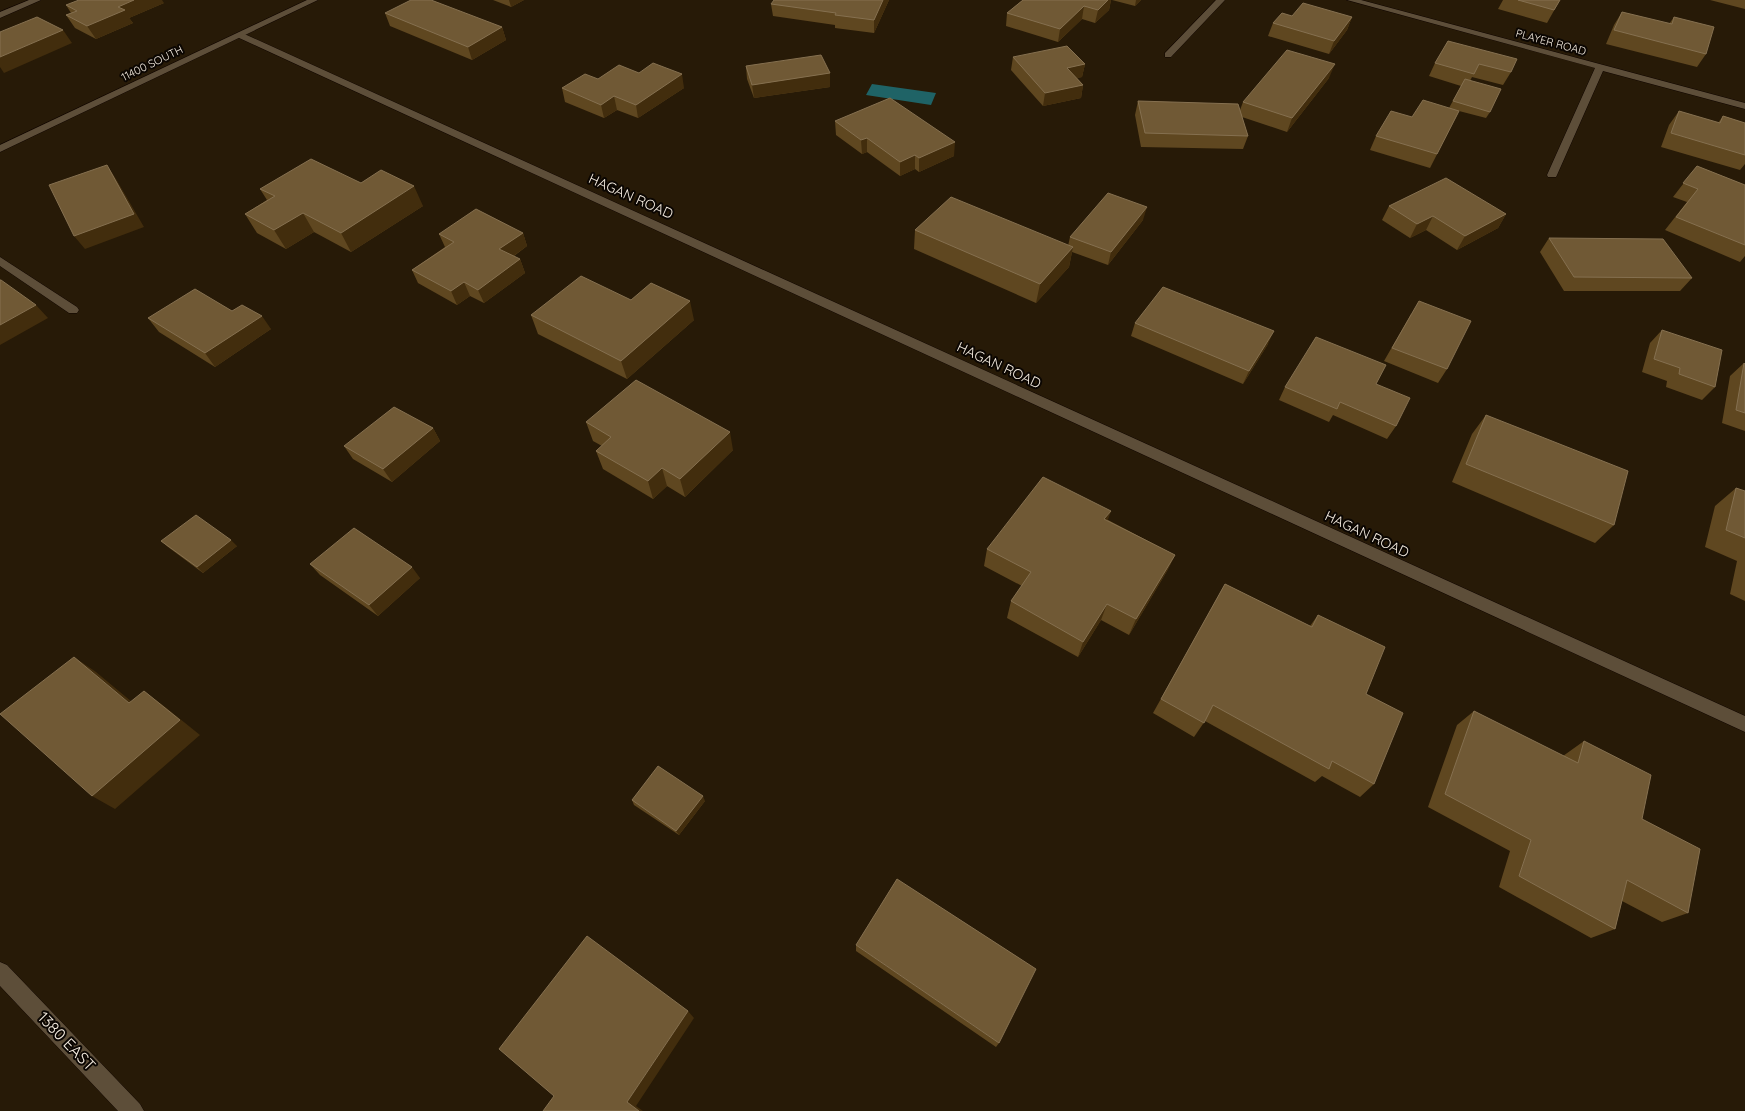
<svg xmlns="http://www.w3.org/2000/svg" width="1745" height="1111" font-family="Quicksand,sans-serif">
  <rect width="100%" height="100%" fill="#271a07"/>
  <path fill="#1f6366" d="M872,84L936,93L931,105L866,95Z"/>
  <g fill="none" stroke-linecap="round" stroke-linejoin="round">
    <defs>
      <path id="lane" d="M0,257L77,307L79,310L77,313H69L0,266Z"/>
      <path id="street" d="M29,0H41L0,18V12Z
        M1216,0H1225L1171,57H1165V53Z
        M1347,0H1361L1745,103V109L1603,71L1557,175L1556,177H1548L1547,175L1595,68Z
        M240,32L1745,716V732L237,37L235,35Z
        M0,962L7,965L140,1104L144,1111H118L0,986Z"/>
      <path id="secondary" d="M307,0H318L0,152V145Z"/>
    </defs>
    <use href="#lane" stroke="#100500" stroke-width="1"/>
    <use href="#street" stroke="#100500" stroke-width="1"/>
    <use href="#secondary" stroke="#100500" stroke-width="1"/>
    <use href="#lane" fill="#5d4e39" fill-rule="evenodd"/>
    <use href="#street" fill="#5d4e39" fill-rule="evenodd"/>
    <use href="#secondary" fill="#5d4e39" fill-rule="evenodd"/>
  </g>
  <path fill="#5f4720" d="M493,0H524L511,7Z
    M889,0L874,33L835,28V25L773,16L771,4Z
    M1023,0H1111L1109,10L1095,23L1082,19L1058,42L1006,26L1007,13Z
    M1112,0H1141L1135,6Z
    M1503,0H1560L1547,23L1498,9Z
    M1710,0H1745V9Z
    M164,3L129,18L133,23L96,39L75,28L66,15L71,13L66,5Z
    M1622,12L1669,24L1674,17L1706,54L1697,67L1606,44L1614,25Z
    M385,13L502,27L506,40L472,60L390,26Z
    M1292,16L1352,17L1347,30L1329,54L1268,36L1273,23Z
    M1448,41L1511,72L1503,85L1472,77L1470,81L1490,112L1486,118L1459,111L1430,168L1370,150L1376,136L1412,117L1449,108L1461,86L1429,76L1435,63Z
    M1013,57L1085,64L1082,77L1077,78L1083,85L1081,98L1043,106L1011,70Z
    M746,66L830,73V87L754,98L747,79Z
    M639,73L684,88L638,118L617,110L604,118L565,102L562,88L598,79Z
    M1329,78L1287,132L1242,117L1248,136L1243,149L1141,147L1135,115L1138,101L1240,110L1243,102Z
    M1679,111L1718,123L1723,116L1745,123V164L1740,170L1661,147L1669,125Z
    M835,121L954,156L919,172L915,169L900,176L867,152L862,154L836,135Z
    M1697,166L1745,185V256L1740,262L1665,230L1687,202L1673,197Z
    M361,183L423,206L351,252L314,232L286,249L257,233L245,214L267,200L260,189Z
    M1389,206L1506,214L1498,228L1457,250L1426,230L1410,238L1382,220Z
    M1143,220L1108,265L1072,252L1069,267L1036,303L914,249L915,230L1068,246L1070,237Z
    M523,233L527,246L514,256L520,259L525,273L484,303L470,296L457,305L418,283L412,270L445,247L439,234Z
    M1549,238L1692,278L1680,291H1564L1540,252Z
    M631,300L694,320L627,379L538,334L531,315Z
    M232,311L271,329L215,367L159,332L148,318Z
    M1411,314L1447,369L1438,383L1384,361Z
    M1135,323L1268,344L1243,384L1131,336Z
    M1662,330L1715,387L1702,400L1666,387L1667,381L1642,372L1650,343Z
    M1744,363L1745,364V431L1722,423L1730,376Z
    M1376,384L1396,426L1387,439L1333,415L1329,422L1279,400L1285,387Z
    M1486,415L1614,525L1595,543L1452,482L1472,434Z
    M586,422L733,450L685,497L667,486L653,499L603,469L596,451L602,446L593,441Z
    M433,428L440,441L392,482L353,459L344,446Z
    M1736,488L1745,491V601L1730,594L1737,561L1705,547L1715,506Z
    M1108,520L1175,555L1167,571L1129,635L1101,620L1078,657L1007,618L1011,601L1022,586L984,566L987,549Z
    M161,541L237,546L203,573L168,547Z
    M310,564L420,578L378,616L320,575Z
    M1225,584L1310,626L1318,615L1366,694L1374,784L1360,797L1322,776L1315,782L1205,721L1194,737L1153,713Z
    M1474,711L1563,756L1584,741L1642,819L1688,913L1662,922L1622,901L1615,929L1591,938L1499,887L1510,851L1428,807L1457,725Z
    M632,800L705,801L679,835L634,805Z
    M856,945L999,1043L996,1047L856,951Z"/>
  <path fill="#422d0d" d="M134,0H162L164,3L129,18L133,23L96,39L87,26L118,7Z
    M509,0H524L511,7Z
    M883,0H889L874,33V20Z
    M1108,0H1111L1109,10L1095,23L1098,10Z
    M1136,0H1141L1135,6Z
    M1084,6L1082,19L1058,42L1060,29Z
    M1352,17L1347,30L1329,54L1334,41Z
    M502,27L506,40L472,60L468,47Z
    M63,30L72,43L4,73L0,67V57Z
    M1085,64L1082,77L1065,81L1067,68Z
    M1335,64L1329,78L1287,132L1292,118Z
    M830,73V87L754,98L752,85Z
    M682,74L684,88L638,118L636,105Z
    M1083,85L1081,98L1043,106L1045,93Z
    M614,96L617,110L604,118L601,105Z
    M867,138V152L862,154L861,140Z
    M955,142L954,156L919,172V158Z
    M915,155V169L900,176V162Z
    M107,165L116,179L144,227L85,249L74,236Z
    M414,186L423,206L351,252L341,233Z
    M1147,207L1143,220L1108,265L1111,252Z
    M303,213L314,232L286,249L274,230Z
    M1506,214L1498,228L1457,250L1465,236Z
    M1433,216L1426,230L1410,238L1417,224Z
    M523,233L527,246L505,262L499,249Z
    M1073,247L1069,267L1036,303L1040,284Z
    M520,259L525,273L484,303L478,290Z
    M464,282L470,296L457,305L451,291Z
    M690,301L694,320L627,379L621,361Z
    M36,305L48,318L0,345V325Z
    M262,316L271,329L215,367L205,353Z
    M1274,331L1268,344L1243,384L1249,371Z
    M433,428L440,441L392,482L383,469Z
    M730,432L733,450L685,497L680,479Z
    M662,468L667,486L653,499L648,481Z
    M1111,511L1105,528L1104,519Z
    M231,540L237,546L203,573L197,567Z
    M1175,555L1167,571L1129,635L1136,619Z
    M412,567L420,578L378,616L369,605Z
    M1107,604L1101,620L1078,657L1083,642Z
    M74,657L96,672L150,717L129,703Z
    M144,691L164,706L200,735L115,809L92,796Z
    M703,796L705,801L679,835L676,831Z
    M688,1011L694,1018L636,1106L643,1111H639L627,1102Z"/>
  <path fill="#705935" stroke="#857050" d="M79,0H134L118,7L125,10L87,26L66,15L77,11L66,5Z
    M411,0H431L502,27L468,47L385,13Z
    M774,0H883L874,20L835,15L836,13L771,4Z
    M1023,0H1108L1098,10L1084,6L1060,29L1007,13Z
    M1518,0H1560L1554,10Z
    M1303,3L1352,17L1334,41L1273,23L1282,13L1292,16Z
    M1622,12L1672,24L1674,17L1714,27L1706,54L1614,30Z
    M37,17L63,30L0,57V32Z
    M1448,41L1517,59L1511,72L1479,64L1474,74L1435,63Z
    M1067,46L1085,64L1067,68L1083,85L1045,93L1013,57Z
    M1287,50L1335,64L1292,118L1243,102Z
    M821,55L830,73L752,85L746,66Z
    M653,63L682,74L636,105L614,96L601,105L562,88L585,74L598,79L619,65L639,73Z
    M1465,79L1501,89L1490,112L1453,101Z
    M890,98L955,142L919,158L915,155L900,162L867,138L861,140L835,121Z
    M1423,100L1459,111L1437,154L1376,136L1391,111L1412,117Z
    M1138,101L1238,104L1248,136L1145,133Z
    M1679,111L1720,123L1723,116L1745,123V155L1671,133Z
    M311,159L361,183L381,170L414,186L341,233L303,213L274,230L245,214L275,196L260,189Z
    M107,165L134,214L74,236L49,185Z
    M1697,166L1745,185V245L1676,217L1698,189L1683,183Z
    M1446,178L1506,214L1465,236L1433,216L1417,224L1389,206Z
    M1108,193L1147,207L1111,252L1070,237Z
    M951,197L1073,247L1040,284L915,230Z
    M476,209L523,233L499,249L520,259L478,290L464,282L451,291L412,270L454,242L439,234Z
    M1549,238L1663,239L1692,278L1574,277Z
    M581,276L631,300L651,283L690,301L621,361L531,315Z
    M0,280H1L36,305L0,325Z
    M1163,287L1274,331L1249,371L1135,323Z
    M195,289L232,311L242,305L262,316L205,353L148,318Z
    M1419,301L1471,321L1447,369L1392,348Z
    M1662,330L1722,350L1715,387L1679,374L1680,368L1654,359Z
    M1316,337L1386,365L1376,384L1410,398L1396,426L1340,402L1337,409L1285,387Z
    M1744,363L1745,364V413L1736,410Z
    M636,380L730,432L680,479L662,468L648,481L596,451L611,437L586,422Z
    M394,407L433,428L383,469L344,446Z
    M1486,415L1628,471L1614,525L1466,464Z
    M1043,477L1111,511L1104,519L1175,555L1136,619L1107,604L1083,642L1011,601L1031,572L987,549Z
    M1736,488L1745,491V538L1726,530Z
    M196,515L231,540L197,567L161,541Z
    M354,528L412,567L369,605L310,564Z
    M1225,584L1312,627L1318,615L1385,647L1366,694L1403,713L1374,784L1332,761L1329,769L1213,705L1204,723L1161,699Z
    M74,657L129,703L144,691L180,720L92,796L0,714Z
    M1474,711L1578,763L1584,741L1651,775L1642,819L1700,849L1688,913L1627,880L1615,929L1519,876L1531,840L1445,794Z
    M658,766L703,796L676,831L632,800Z
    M897,879L1036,969L999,1043L856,945Z
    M587,936L688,1011L627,1102L639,1111H543L554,1096L499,1049Z"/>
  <g text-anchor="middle" stroke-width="4" stroke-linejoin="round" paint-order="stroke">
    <g font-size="11" fill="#f7eee2" stroke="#0b0602">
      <text transform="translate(1551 42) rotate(15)" y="4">PLAYER ROAD</text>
      <text transform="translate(152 63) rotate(-26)" y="4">11400 SOUTH</text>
    </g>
    <g font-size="14" fill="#f7eee2" stroke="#0b0602">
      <text transform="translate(631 196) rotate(24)" y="5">HAGAN ROAD</text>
      <text transform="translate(999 365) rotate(25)" y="5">HAGAN ROAD</text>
      <text transform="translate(1367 534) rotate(25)" y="5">HAGAN ROAD</text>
    </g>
    <g font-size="16" fill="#f7eee2" stroke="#0b0602">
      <text transform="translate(67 1041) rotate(46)" y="6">1380 EAST</text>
    </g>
  </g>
</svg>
